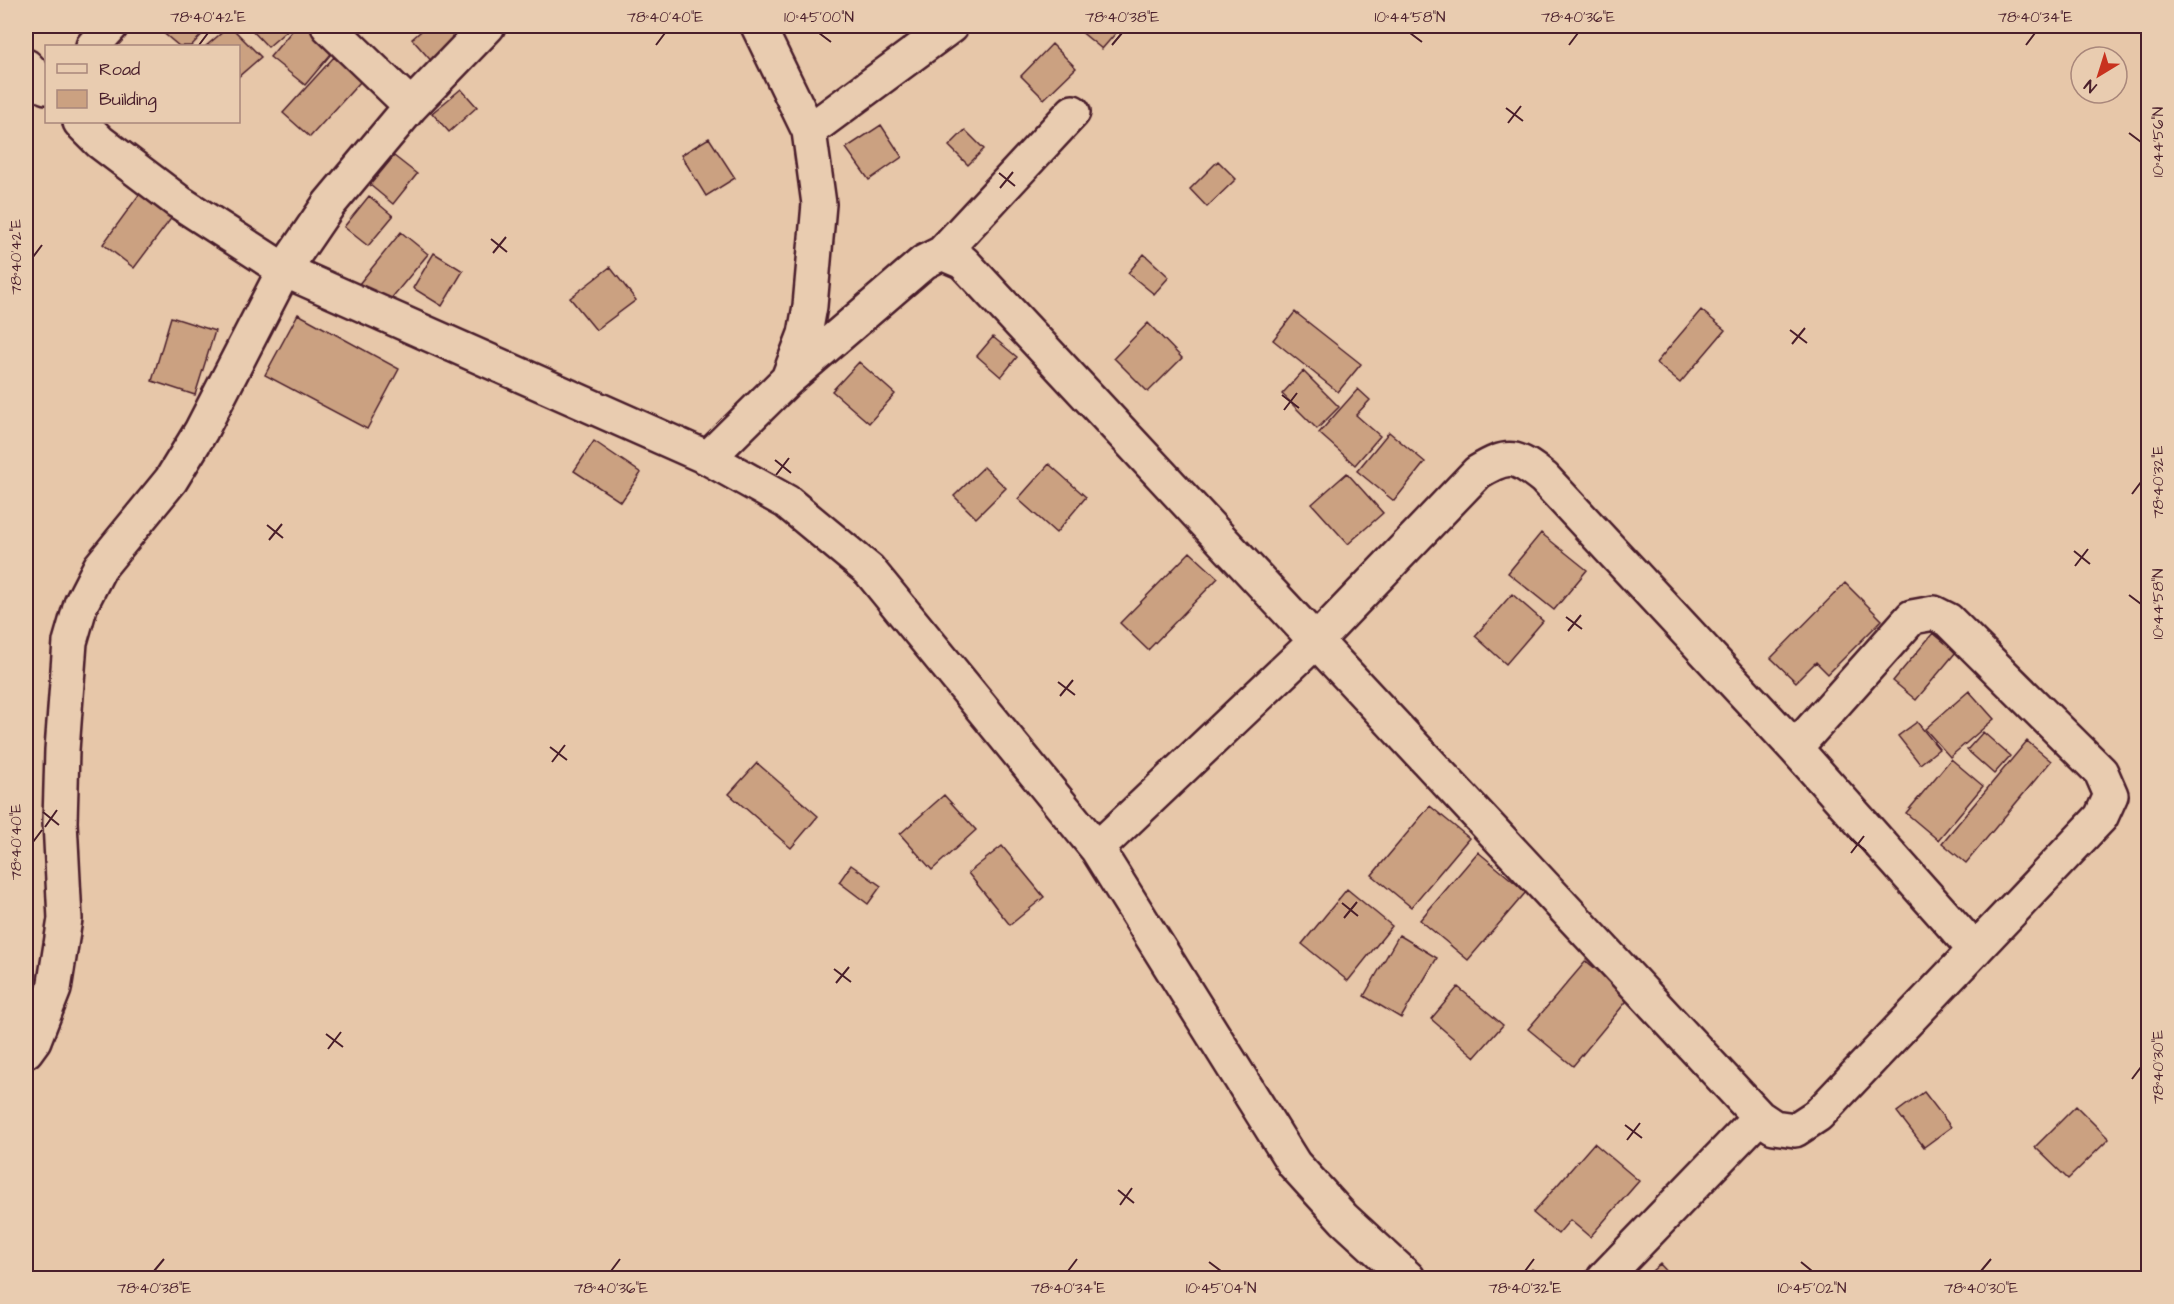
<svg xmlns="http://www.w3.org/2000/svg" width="2174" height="1304" font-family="'Architects Daughter',sans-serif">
  <rect width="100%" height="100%" fill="#e7c7a9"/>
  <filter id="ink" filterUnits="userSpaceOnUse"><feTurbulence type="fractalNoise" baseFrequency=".0167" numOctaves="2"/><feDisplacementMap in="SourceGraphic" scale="12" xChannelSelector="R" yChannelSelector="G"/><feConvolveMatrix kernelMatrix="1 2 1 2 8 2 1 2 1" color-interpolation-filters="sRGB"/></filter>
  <g filter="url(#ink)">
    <path fill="#cba181" stroke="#4a1f2b" stroke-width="1.5" d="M155,26H210L191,46H179Z
      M230,26L261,57L238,77V46H206Z
      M248,26H292L268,47Z
      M296,26H309L336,48L305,85L270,57Z
      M427,26H476L434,64L412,39Z
      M1074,26H1122L1102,49Z
      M1052,44L1076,68L1044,99L1021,76Z
      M334,57L361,81L310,137L283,113Z
      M461,89L477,107L449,132L432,113Z
      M881,125L902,157L869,180L846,148Z
      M965,130L984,149L968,165L949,146Z
      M709,138L735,178L706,196L681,155Z
      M394,156L417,174L393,204L370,185Z
      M1218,161L1236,179L1207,207L1190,189Z
      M141,192L173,216L134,268L103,244Z
      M369,196L393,216L368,246L344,227Z
      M401,232L428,254L385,306L359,284Z
      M434,253L463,271L442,306L413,288Z
      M1144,254L1169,277L1154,294L1128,273Z
      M610,267L636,300L596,330L570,298Z
      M1701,310L1725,330L1680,383L1656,363Z
      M1295,312L1361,364L1338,392L1273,340Z
      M298,314L399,369L367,429L265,375Z
      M171,317L215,331L195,395L152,381Z
      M1148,323L1182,358L1148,392L1114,358Z
      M993,337L1017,357L1001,377L977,356Z
      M859,362L895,394L869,423L832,391Z
      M1303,371L1339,407L1317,429L1282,394Z
      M1358,389L1370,400L1356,415L1380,436L1355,465L1319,433Z
      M1389,432L1425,462L1394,501L1357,471Z
      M594,441L641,473L621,502L574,471Z
      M1049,464L1086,497L1056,533L1018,499Z
      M984,467L1006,488L976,518L954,496Z
      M1347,473L1383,513L1348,544L1312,504Z
      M1541,533L1587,570L1554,610L1508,573Z
      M1190,552L1218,578L1148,650L1120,623Z
      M1845,583L1882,620L1828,674L1816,662L1796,682L1771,658Z
      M1512,594L1543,621L1506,664L1475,636Z
      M1933,633L1956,652L1916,700L1893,681Z
      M1969,691L1994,719L1950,757L1925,729Z
      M1917,722L1939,749L1920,764L1898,736Z
      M1983,732L2010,756L1994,774L1967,750Z
      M2027,741L2051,761L1966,863L1942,843Z
      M1951,759L1983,786L1938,840L1906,813Z
      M757,763L818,816L791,848L729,794Z
      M944,795L976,830L932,870L900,834Z
      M1430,806L1469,838L1411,907L1372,875Z
      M1002,846L1044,897L1010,925L968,873Z
      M1478,852L1526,892L1468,960L1420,920Z
      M851,865L881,886L868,904L839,882Z
      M1347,889L1392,926L1348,981L1302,944Z
      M1399,935L1437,958L1401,1018L1364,996Z
      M1586,961L1630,997L1573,1066L1528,1029Z
      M1458,987L1503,1025L1475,1057L1431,1019Z
      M1924,1092L1951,1127L1924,1147L1897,1112Z
      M2076,1106L2109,1139L2068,1179L2035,1147Z
      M1594,1143L1639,1181L1590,1237L1570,1220L1558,1234L1533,1213Z
      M1660,1264L1673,1278H1644Z
      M1532,1269L1545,1278H1526Z"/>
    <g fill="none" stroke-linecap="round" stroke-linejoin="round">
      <defs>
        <path id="minor" d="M328,26L411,106
          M758,26L809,131L819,204L810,306L805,334L789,376
          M93,46L111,26
          M26,66L46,87
          M80,122L100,142L179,202L284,270L708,458L787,502L869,570L1097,849L1294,1164L1344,1219L1408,1278
          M809,131L951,26
          M942,253L1073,112
          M708,458L787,380L924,262L942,253L963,262L1759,1117L1774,1127L1795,1130L1818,1115L2101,817L2111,795L2101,772L1948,620L1934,613L1912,617L1795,748
          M1097,849L1316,641L1478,472C1509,453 1516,456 1544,478L1795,748L1975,950
          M26,1051L34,1040L54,989L65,919L60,822L62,750L70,642L81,604L100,567L171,480L201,431L284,270L329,204L411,106L488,26
          M1604,1278L1759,1117"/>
      </defs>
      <use href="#minor" stroke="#4a1f2b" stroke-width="38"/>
      <use href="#minor" stroke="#e9ccb0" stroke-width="33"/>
    </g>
  </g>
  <path fill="none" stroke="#4a1f2b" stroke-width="2" d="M819,33L831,42M1410,33L1422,42M199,45L208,33M656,45L665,33M1112,45L1122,33M1569,45L1578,33M2026,45L2035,33M1506,108L1523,121M1508,123L1521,106M2129,133L2141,142M999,173L1015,186M1000,188L1013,172M491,239L507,252M493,253L506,237M33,257L42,245M1790,330L1807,343M1792,344L1805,328M1282,395L1299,408M1284,410L1297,393M775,460L791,473M776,475L789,458M2132,494L2141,482M267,525L283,538M269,540L282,524M2074,551L2090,564M2075,566L2088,549M2129,595L2141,604M1566,617L1582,629M1568,631L1581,615M1058,682L1075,695M1060,696L1073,680M550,747L567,760M552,762L565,745M43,812L59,825M45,827L57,810M1850,838L1866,851M33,842L42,830M1851,853L1864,836M1342,903L1358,916M1344,918L1357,902M834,969L851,982M836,983L849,967M326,1034L343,1047M328,1049L341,1032M2132,1079L2141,1067M1625,1125L1642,1138M1627,1140L1640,1123M1118,1190L1134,1203M1120,1205L1132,1188M1209,1262L1221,1271M1801,1262L1812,1271M154,1271L164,1259M611,1271L620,1259M1068,1271L1077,1259M1525,1271L1534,1259M1981,1271L1991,1259"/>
  <rect width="2174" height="1304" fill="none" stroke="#e9ccb0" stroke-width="66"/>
  <rect x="45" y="45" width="195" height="78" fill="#e9ccb0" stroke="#a9877b" stroke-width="1.5"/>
  <rect x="57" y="64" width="30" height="9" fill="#e9ccb0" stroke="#a9877b" stroke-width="1.5"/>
  <text x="99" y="75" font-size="18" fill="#4a1f2b">Road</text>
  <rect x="57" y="90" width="30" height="18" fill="#cba181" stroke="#a9877b" stroke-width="1.5"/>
  <text x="99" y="105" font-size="18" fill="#4a1f2b">Building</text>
  <g transform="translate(2099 75) rotate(218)"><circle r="28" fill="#e9ccb0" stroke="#a9877b" stroke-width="1.5"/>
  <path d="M0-4.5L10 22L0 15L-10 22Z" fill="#c8321e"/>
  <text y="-9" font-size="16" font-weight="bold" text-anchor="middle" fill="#4a1f2b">N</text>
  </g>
  <rect x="33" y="33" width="2108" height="1238" fill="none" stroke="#4a1f2b" stroke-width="2"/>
  <g font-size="15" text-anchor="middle" fill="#4a1f2b">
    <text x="208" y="22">78°40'42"E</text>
    <text x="665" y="22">78°40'40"E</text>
    <text x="819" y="22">10°45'00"N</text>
    <text x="1122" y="22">78°40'38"E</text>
    <text x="1410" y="22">10°44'58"N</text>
    <text x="1578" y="22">78°40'36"E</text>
    <text x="2035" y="22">78°40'34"E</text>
    <text transform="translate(2158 142) rotate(-90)" y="5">10°44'56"N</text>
    <text transform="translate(16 257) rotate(-90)" y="5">78°40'42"E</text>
    <text transform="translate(2158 482) rotate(-90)" y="5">78°40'32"E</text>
    <text transform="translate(2158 604) rotate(-90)" y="5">10°44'58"N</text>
    <text transform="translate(16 842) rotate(-90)" y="5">78°40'40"E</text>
    <text transform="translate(2158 1067) rotate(-90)" y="5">78°40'30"E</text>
    <text x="154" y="1293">78°40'38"E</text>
    <text x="611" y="1293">78°40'36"E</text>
    <text x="1068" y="1293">78°40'34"E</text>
    <text x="1221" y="1293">10°45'04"N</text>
    <text x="1525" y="1293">78°40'32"E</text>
    <text x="1812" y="1293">10°45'02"N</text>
    <text x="1981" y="1293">78°40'30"E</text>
  </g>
</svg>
